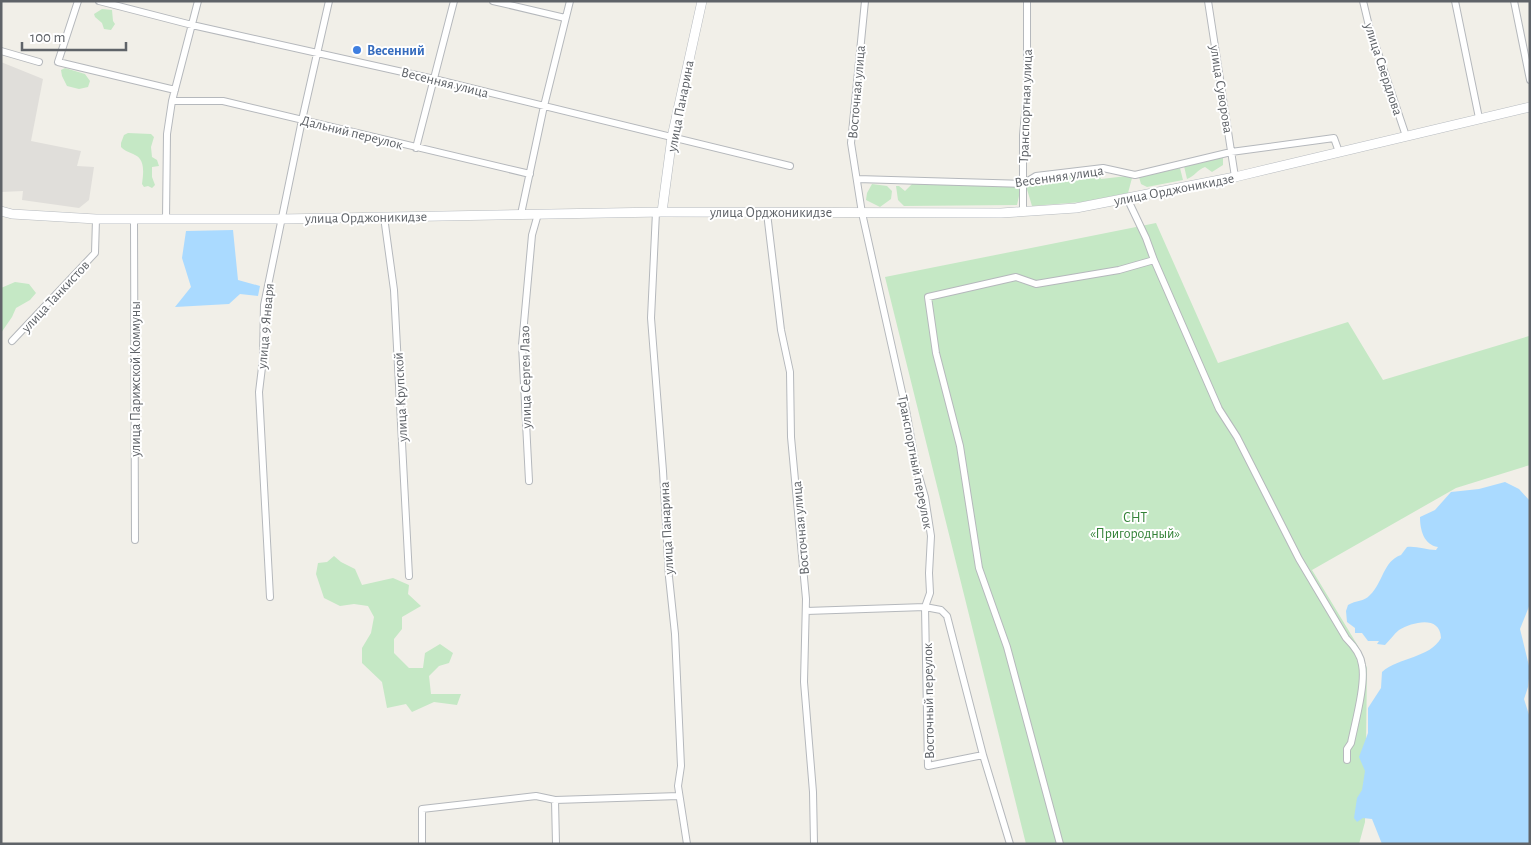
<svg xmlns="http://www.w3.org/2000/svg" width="1531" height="845" font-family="'Alegreya Sans',sans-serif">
  <rect width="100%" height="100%" fill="#f1efe8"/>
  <path fill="#e0deda" d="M1,62L43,79L31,141L81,151L77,166L94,167L89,200L79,208L22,200L23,191L1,192Z"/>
  <path fill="#c5e8c5" d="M102,9L112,10L113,21L115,24L111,30L104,29L102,23L95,17L94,14Z
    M65,68L85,74L90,81L88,87L79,89L67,86L62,76L61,70Z
    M128,133L151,134L154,137L151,147L152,157L157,160L159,166L152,167V177L155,185L152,188L148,186L144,187L142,184C143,175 146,160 135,155C130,152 126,152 121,147V143L124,135Z
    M1223,157V165L1212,172L1205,167C1197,170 1195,176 1187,179L1184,166Z
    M1180,168L1183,180L1147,187L1141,184L1139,177Z
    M1098,171L1101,179L1127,176L1132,178L1128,193L1082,202L1032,206L1026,186L1037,179Z
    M914,182L1019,186V196L1017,205L904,206L898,200L896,186H899L905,191Z
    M872,184L887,186L892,191L891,199L880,207L866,200L867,193Z
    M1156,223L1218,363L1348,322L1383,380L1529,336L1530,465L1456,488L1312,570L1358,646L1367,668L1365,822L1359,844H1026L885,277Z
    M15,282L29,284L36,293L30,300L16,308L12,317L1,333V288Z
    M334,556L341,562L355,569L362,585L393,578L409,585L408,594L421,606L402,617V629L394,639V653L409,668H423L425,653L440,644L453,653L449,663L439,666L429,676L431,694H461L457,705L434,702L412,712L406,704L387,708L382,682L362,663V648L371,633L374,617L368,606L354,604L340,606L324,598L316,574L318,563L327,562Z"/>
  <path fill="#aadaff" d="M233,230L238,280L260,286L258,296L240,294L229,304L175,307L191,287L182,258L186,231Z
    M1505,482L1519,489L1530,501V604L1520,629L1530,670L1528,687L1524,699L1530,718V844H1382L1372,819L1363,818L1357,822L1354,818L1357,798L1362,790L1365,771L1359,757L1368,733V708L1381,688L1382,672C1399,657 1430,658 1441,638C1440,615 1413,622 1399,630C1394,634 1390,640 1385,645L1377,644L1379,641H1368L1362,633H1355V628L1347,622L1346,611L1348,605C1356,600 1364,602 1370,595C1383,583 1383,561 1401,555L1407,547C1417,546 1426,550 1436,550L1438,547C1424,545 1420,530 1420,517L1435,510L1451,492L1479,489Z"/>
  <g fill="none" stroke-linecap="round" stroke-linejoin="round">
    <defs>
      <path id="street" d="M78,1L58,62L175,90
        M99,1L192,25L434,79L790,166
        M493,1L565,18
        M865,1L851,143L862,213L906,410L916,466L925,497L931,536L929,573L930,593L925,607L941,610L947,616L983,755
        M1208,1L1235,177
        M1363,1L1369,26L1406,136
        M1455,1L1479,118
        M1514,1L1530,80
        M1,51L39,62
        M172,101H223L530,174
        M416,148L454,1
        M857,179L1023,184L1036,176L1103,168L1135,175L1231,152L1334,138L1339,152
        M1127,198L1146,238L1154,260L1219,409L1237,437L1299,559L1346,638C1353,645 1361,655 1362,665C1366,683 1355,723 1351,743L1347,749V760
        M1023,211V135L1027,92V1
        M656,212L651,318L663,471L669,577L675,634L681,766L678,786L687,844
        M767,213L781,330L790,372L791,437L806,599L804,682L813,792L814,844
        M521,214L544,106L570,1
        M384,217L394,290L409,576
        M134,219L135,540
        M166,219L167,134L172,101L198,1
        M12,341L95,253L96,219
        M529,481L522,345L532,235L538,214
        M270,597L259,392L263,359L264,305L302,120L329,1
        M806,611L925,607L928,766L983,755L1010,844
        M555,800L556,844
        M422,844V809L536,796L555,800L679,796
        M1060,844L1007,647L979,568L960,446L936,353L928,297L1016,277L1036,284L1119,270L1154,260"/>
      <path id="secondary" d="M1,211L12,214L96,219H281L662,212L1001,213L1076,208L1235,177L1530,107
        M662,212L672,137L702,1"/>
    </defs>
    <use href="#street" stroke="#b5b8bc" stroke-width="8"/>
    <use href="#secondary" stroke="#b6babf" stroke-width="10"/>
    <use href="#street" stroke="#fff" stroke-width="6"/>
    <use href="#secondary" stroke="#fff" stroke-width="9"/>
  </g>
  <circle fill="#3f7fe0" stroke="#fff" stroke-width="2" cx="357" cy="50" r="5"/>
  <g text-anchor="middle" stroke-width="4" stroke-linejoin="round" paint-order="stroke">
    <g font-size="14" font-weight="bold" fill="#366cbe" stroke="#fff" text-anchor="start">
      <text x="367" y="55">Весенний</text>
    </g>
    <g font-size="14" fill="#5f6368" stroke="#fff">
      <text transform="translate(1384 69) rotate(72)" y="5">улица Свердлова</text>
      <text transform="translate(445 82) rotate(14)" y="5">Весенняя улица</text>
      <text transform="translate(1222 89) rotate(81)" y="5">улица Суворова</text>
      <text transform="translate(856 92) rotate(-85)" y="5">Восточная улица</text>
      <text transform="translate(680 106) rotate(-79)" y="5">улица Панарина</text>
      <text transform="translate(1025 106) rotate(-88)" y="5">Транспортная улица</text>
      <text transform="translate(352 132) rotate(14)" y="5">Дальний переулок</text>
      <text transform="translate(1059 176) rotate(-8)" y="5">Весенняя улица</text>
      <text transform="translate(1174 189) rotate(-11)" y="5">улица Орджоникидзе</text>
      <text x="771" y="217">улица Орджоникидзе</text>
      <text transform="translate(366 217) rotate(-1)" y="5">улица Орджоникидзе</text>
      <text transform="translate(55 296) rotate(-47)" y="5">улица Танкистов</text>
      <text transform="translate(265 326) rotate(-85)" y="5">улица 9 Января</text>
      <text transform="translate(525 377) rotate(-91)" y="5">улица Сергея Лазо</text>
      <text transform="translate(135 379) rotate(-90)" y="5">улица Парижской Коммуны</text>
      <text transform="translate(400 397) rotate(-93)" y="5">улица Крупской</text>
      <text transform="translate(916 462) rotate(79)" y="5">Транспортный переулок</text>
      <text transform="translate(666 528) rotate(-93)" y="5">улица Панарина</text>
      <text transform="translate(800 528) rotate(-95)" y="5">Восточная улица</text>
      <text transform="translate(928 701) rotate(-91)" y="5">Восточный переулок</text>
    </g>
    <g font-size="14" fill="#348238" stroke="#fff">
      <text x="1135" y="522">СНТ<tspan x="1135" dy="16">«Пригородный»</tspan></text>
    </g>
  </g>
  <rect width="1531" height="845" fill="none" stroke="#5f6368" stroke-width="5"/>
  <path d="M22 42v8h104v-8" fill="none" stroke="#5f6368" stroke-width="2.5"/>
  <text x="30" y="42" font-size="15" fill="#5f6368" stroke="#ffffff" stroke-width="4" paint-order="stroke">100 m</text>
</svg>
